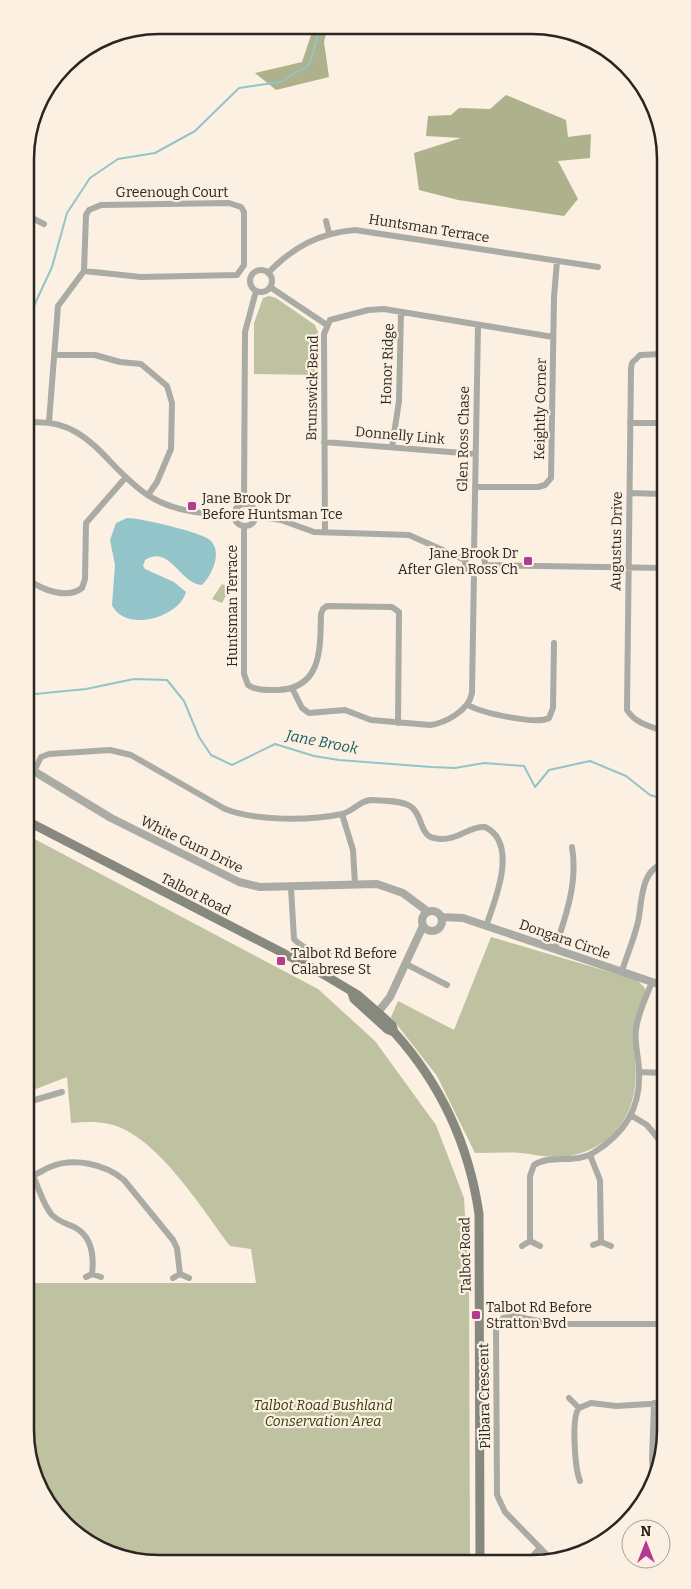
<svg xmlns="http://www.w3.org/2000/svg" width="691" height="1589" font-family="Bitter,serif">
  <rect width="100%" height="100%" fill="#fbf0e1"/>
  <path fill="#bec2a0" d="M269,296L276,298L315,325L318,332V375L254,374V323L263,298Z
    M222,584L230,588L222,603L212,599Z
    M27,835L318,989L375,1041L436,1125L464,1198L469,1283L470,1560L133,1561L70,1531L29,1465V1283H256L251,1249L230,1246C202,1209 156,1134 109,1124C96,1121 83,1122 71,1123L67,1077L28,1092Z
    M491,937L637,980L645,988C646,1002 634,1015 634,1028C634,1048 637,1067 635,1086C631,1128 597,1157 555,1157C543,1157 533,1154 521,1153C506,1152 490,1153 475,1153L437,1076L391,1017L398,1001L454,1030Z"/>
  <path fill="#aeb28c" d="M314,26H328L324,42L329,77L276,90L255,73L302,62Z
    M506,95L566,120L568,137L591,134L590,158L558,161L578,199L564,216L458,200L419,190L414,153L461,138L426,136L428,116L451,115L459,108L490,109Z"/>
  <path fill="#93c4c9" d="M127,518C139,518 201,532 210,540C223,552 212,575 202,585C180,584 170,544 145,560L143,566L145,569L174,582L186,592C179,618 125,633 112,605L115,565L110,540L116,523Z"/>
  <g fill="none" stroke-linecap="round" stroke-linejoin="round">
    <path stroke="#93c4c9" stroke-width="2" d="M26,323L52,267L67,213L90,178L118,159L155,153L195,131L239,88L280,82L309,65L321,26
      M27,688L35,694L86,689L134,679L167,680L184,701L199,737L211,755L232,765L275,744L314,756L339,760L431,767L455,768L484,763L524,766L535,787L549,770L590,761L626,776L650,795L664,799"/>
    <path stroke="#aaaba4" stroke-width="6" d="M26,215L44,224
      M326,221L329,233
      M250 281a11 11 0 1 1 22 0a11 11 0 1 1-22 0Z
      M268,273C293,247 319,233 355,230L598,267
      M270,287L327,325
      M662,354L640,355L632,363L631,368L627,710C635,723 649,726 663,731
      M56,355H95L120,362L141,364L167,386L172,403L171,449L157,482L148,495
      M49,422L58,306L84,271L86,215L89,210L101,205L229,203L241,207L244,212V265L237,275L141,277L84,271
      M26,423C89,415 104,467 149,496C173,511 206,515 234,514
      M630,423H662
      M324,442L475,454
      M392,447L399,401L401,312
      M475,487H538L545,485L551,478L554,297L557,261
      M630,493L663,494
      M244,504L245,332L256,291
      M234 515a11 11 0 1 1 22 0a11 11 0 1 1-22 0Z
      M255,516L281,520L314,532L409,535L465,560
      M244,526V674L248,685C257,691 268,690 278,690C323,688 320,647 321,614L323,609L327,606L392,607L399,612L398,723
      M325,533L324,334L330,320L368,310L384,309L553,337
      M474,553L478,325
      M465 563a10 10 0 1 1 20 0a10 10 0 1 1-20 0Z
      M485,565L663,568
      M27,579C41,589 66,600 82,588L85,579L86,523L126,477
      M292,688L302,708L309,713L345,710L371,720L430,725C446,723 469,710 472,693L474,573
      M468,705C482,713 536,725 549,718L553,708L554,643
      M34,771L41,757L49,754L110,750L131,755L225,809C256,821 309,821 342,814C354,811 360,800 372,800C384,801 400,800 410,806C422,813 420,836 434,838C457,843 467,826 485,827C519,843 495,901 486,926
      M342,814L353,850L355,884
      M291,888L294,939C303,949 316,952 329,954
      M555,949C566,916 578,882 572,847
      M406,964L447,985
      M622,971C627,955 634,939 638,922C642,904 640,869 664,864
      M639,1072L665,1073
      M28,1102L62,1092
      M632,1116L647,1125L665,1147
      M590,1155L600,1180L601,1242
      M33,1176C39,1188 43,1205 52,1215C59,1222 68,1224 76,1228C93,1238 94,1257 92,1274
      M29,1177C36,1175 43,1170 50,1167C74,1157 105,1164 124,1180L173,1240L177,1248L180,1274
      M530,1241V1176L534,1165C551,1154 575,1164 593,1153C624,1134 641,1109 639,1071C639,1058 634,1043 636,1029C638,1013 646,997 652,982
      M593,1245L601,1242L611,1246
      M522,1246L530,1241L540,1246
      M86,1277L92,1274L101,1277
      M173,1278L180,1274L189,1278
      M569,1398L579,1408
      M580,1481C575,1469 571,1417 579,1408L591,1403L616,1406L666,1403
      M654,1484L652,1460L654,1403
      M529,1560L540,1548
      M552,1560L505,1512L497,1495L496,1325L503,1318L514,1316L553,1324H665"/>
    <path stroke="#aaaba4" stroke-width="8" d="M27,767L111,818L239,882L260,887L377,884L403,893L427,911
      M422 921a10 10 0 1 1 20 0a10 10 0 1 1-20 0Z
      M442,917L463,918L664,986
      M375,1016L390,997L423,926"/>
    <path stroke="#87897f" stroke-width="9" d="M27,821L316,970L358,995L392,1025L394,1032C440,1083 469,1145 479,1214L480,1560
      M352,993L354,999L387,1029L394,1032"/>
  </g>
  <g fill="#b33c92" stroke="#fbf0e1" stroke-width="2">
    <rect x="187" y="501" width="10" height="10" rx="2.5"/>
    <rect x="523" y="556" width="10" height="10" rx="2.5"/>
    <rect x="276" y="956" width="10" height="10" rx="2.5"/>
    <rect x="471" y="1310" width="10" height="10" rx="2.5"/>
  </g>
  <g text-anchor="middle" stroke-width="4.5" stroke-linejoin="round" paint-order="stroke">
    <g font-size="14" fill="#2a2621" stroke="#fbf0e1">
      <text x="172" y="197">Greenough Court</text>
      <text transform="translate(429 228) rotate(9)" y="5">Huntsman Terrace</text>
      <text transform="translate(387 364) rotate(-88)" y="5">Honor Ridge</text>
      <text transform="translate(312 388) rotate(-89)" y="5">Brunswick Bend</text>
      <text transform="translate(540 409) rotate(-89)" y="5">Keightly Corner</text>
      <text transform="translate(400 435) rotate(5)" y="5">Donnelly Link</text>
      <text transform="translate(463 439) rotate(-89)" y="5">Glen Ross Chase</text>
      <text transform="translate(616 541) rotate(-89)" y="5">Augustus Drive</text>
      <text transform="translate(232 606) rotate(-90)" y="5">Huntsman Terrace</text>
      <text transform="translate(192 844) rotate(26)" y="5">White Gum Drive</text>
      <text transform="translate(196 894) rotate(27)" y="5">Talbot Road</text>
      <text transform="translate(565 939) rotate(19)" y="5">Dongara Circle</text>
      <text transform="translate(465 1255) rotate(-91)" y="5">Talbot Road</text>
      <text transform="translate(484 1396) rotate(-91)" y="5">Pilbara Crescent</text>
    </g>
    <g font-size="14" fill="#2a2621" stroke="#fbf0e1" text-anchor="start">
      <text x="202" y="503">Jane Brook Dr<tspan x="202" dy="16">Before Huntsman Tce</tspan></text>
      <text x="518" y="558" text-anchor="end">Jane Brook Dr<tspan x="518" dy="16">After Glen Ross Ch</tspan></text>
      <text x="291" y="958">Talbot Rd Before<tspan x="291" dy="16">Calabrese St</tspan></text>
      <text x="486" y="1312">Talbot Rd Before<tspan x="486" dy="16">Stratton Bvd</tspan></text>
    </g>
    <g font-size="14" font-style="italic" fill="#383a0b" stroke="#fbf0e1">
      <text x="323" y="1410">Talbot Road Bushland<tspan x="323" dy="16">Conservation Area</tspan></text>
    </g>
    <g font-size="15" font-style="italic" fill="#155a60" stroke="#fbf0e1">
      <text transform="translate(322 742) rotate(11)" y="5">Jane Brook</text>
    </g>
  </g>
  <path d="M0 0H691V1589H0ZM159 34H532A125 125 0 0 1 657 159V1430A125 125 0 0 1 532 1555H159A125 125 0 0 1 34 1430V159A125 125 0 0 1 159 34Z" fill="#fbf0e1" fill-rule="evenodd"/>
  <path fill="none" stroke="#2a2621" stroke-width="2.5" d="M159 34H532A125 125 0 0 1 657 159V1430A125 125 0 0 1 532 1555H159A125 125 0 0 1 34 1430V159A125 125 0 0 1 159 34Z"/>
  <g transform="translate(646 1544)"><circle r="24" fill="#fbf0e1" stroke="#a79f94"/>
  <path d="M0-4L9 19L0 12L-9 19Z" fill="#b33c92"/>
  <text y="-8" font-size="14" font-weight="bold" text-anchor="middle" fill="#2a2621">N</text>
  </g>
</svg>
